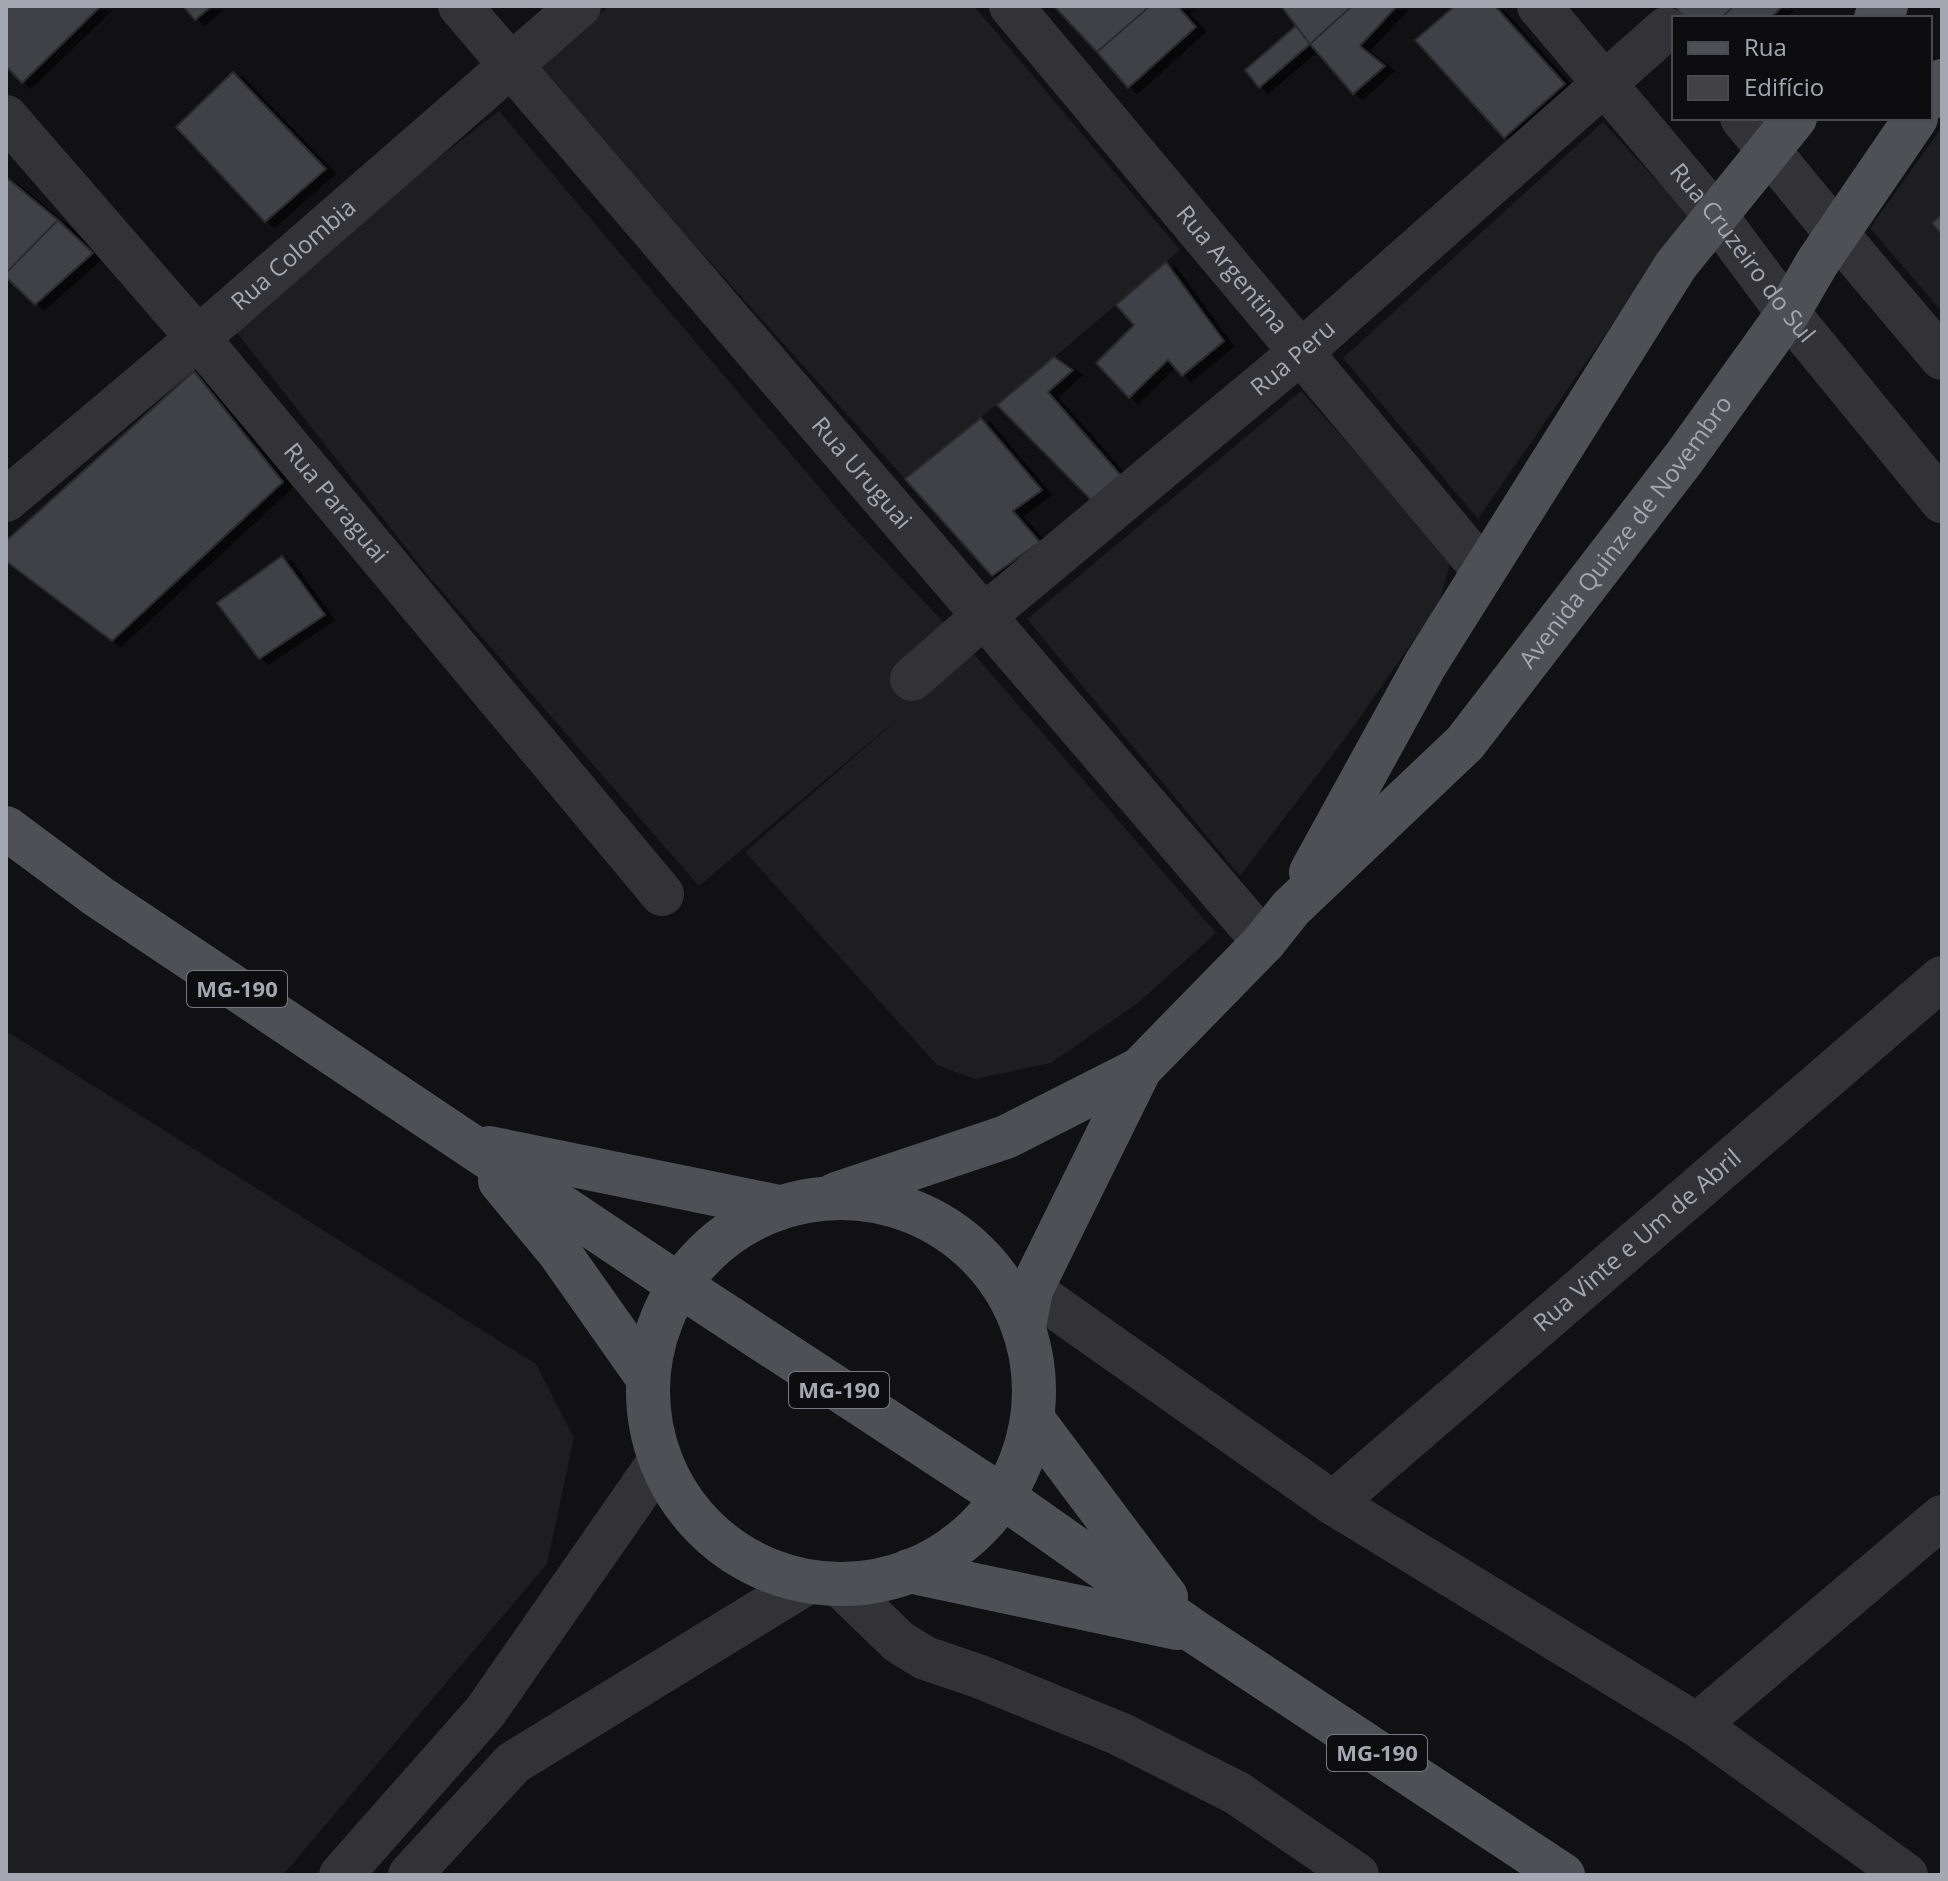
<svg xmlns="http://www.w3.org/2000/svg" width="1948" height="1881" font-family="'Open Sans',sans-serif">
  <defs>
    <filter id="shadow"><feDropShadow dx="9" dy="5" stdDeviation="0" flood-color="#0009"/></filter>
  </defs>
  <rect width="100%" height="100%" fill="#111113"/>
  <path fill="#1e1d20" d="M609,6H974L1180,250L1043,367L905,479L685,234L541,66Z
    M499,111L852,526L974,654L1216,933L1139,1002L1051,1063L975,1079L937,1065L745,852L906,712L699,886L425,572L228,321Z
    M1603,122L1688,215L1478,519L1343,358Z
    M1942,127V312L1870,228Z
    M1301,391L1451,559L1439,604L1349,733L1240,876L1027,619Z
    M6,1031L536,1364L574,1438L547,1564L283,1875H6Z"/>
  <path fill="#414146" stroke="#2c2b2f" stroke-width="2" filter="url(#shadow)" d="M6,6H101L22,83L6,66Z
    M183,6H212L195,20Z
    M1054,6H1150L1097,52Z
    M1150,6H1183L1180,9L1196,27L1128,88L1097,52Z
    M1281,6H1352L1310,44Z
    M1352,6H1397L1360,46L1385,66L1353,94L1310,44Z
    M1455,6H1495L1565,84L1504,138L1415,40Z
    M1675,6H1734L1721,18H1684Z
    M1734,6H1783L1770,18H1721Z
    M1296,26L1310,44L1259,88L1245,70Z
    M233,72L326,169L265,222L176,127Z
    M6,177L58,220L6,273Z
    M1942,215V235L1932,223Z
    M58,220L93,253L35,305L6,277V273Z
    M1166,262L1224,341L1182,376L1168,360L1129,398L1096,363L1134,325L1116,305Z
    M1054,357L1073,370L1048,392L1123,478L1094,503L997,405Z
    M194,371L283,482L112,641L6,561V541Z
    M981,418L1042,490L1013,511L1040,542L992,576L905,479Z
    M282,556L325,615L259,659L217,603Z"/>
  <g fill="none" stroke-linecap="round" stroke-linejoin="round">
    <g stroke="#333337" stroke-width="44">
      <path id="s1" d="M460,6L1264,942"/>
      <path id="s2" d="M1011,6L1484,571"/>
      <path id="s3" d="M1539,6L1716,216L1788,313L1942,501"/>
      <path id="s4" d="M6,117L198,338L662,894"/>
      <path d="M1742,118L1837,234L1942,358"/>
      <path id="s5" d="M6,500L198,338L579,6"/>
      <path id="s6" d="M912,679L984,616L1301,352L1666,29"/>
      <path d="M1031,1290L1333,1503L1697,1725L1906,1875"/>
      <path id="s7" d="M1333,1503L1942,978"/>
      <path d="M839,1584L899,1642L925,1658L978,1676L1120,1734L1237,1793L1357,1875"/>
      <path d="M1697,1725L1942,1517"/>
      <path d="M341,1875L485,1712L659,1462"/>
      <path d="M410,1875L513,1763L808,1582"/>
    </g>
    <g stroke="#4f4f56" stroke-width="44">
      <path d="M1876,18L1886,6"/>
      <path d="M1930,98L1942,81"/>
      <path d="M6,828L99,897L676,1283L1003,1497L1192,1630L1563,1875"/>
      <path d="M1311,872L1425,665L1676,265L1795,118"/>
      <path d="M489,1148L779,1207"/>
      <path d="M500,1181L559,1252L645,1374"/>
      <path d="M836,1194L1006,1137L1140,1069"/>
      <circle cx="841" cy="1391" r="193"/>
      <path id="s8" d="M1025,1321L1031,1290L1140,1069L1264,942L1291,908L1465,743L1684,458L1788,313L1817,263L1916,118"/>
      <path d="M1034,1421L1166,1597"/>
      <path d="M909,1571L1177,1628"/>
    </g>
  </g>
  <g text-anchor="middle" stroke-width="6" stroke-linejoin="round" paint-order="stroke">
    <g fill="#0d0c0e" stroke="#777881" stroke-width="2">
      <rect x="187" y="971" width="100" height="36" rx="6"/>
      <rect x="789" y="1372" width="100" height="36" rx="6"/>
      <rect x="1327" y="1735" width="100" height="36" rx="6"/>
    </g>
    <g font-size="22" font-weight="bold" fill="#a4a6b2">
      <text x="237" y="997">MG-190</text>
      <text x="839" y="1398">MG-190</text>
      <text x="1377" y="1761">MG-190</text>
    </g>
    <g font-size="24" fill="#a4a6b2" stroke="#0d0c0e">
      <text dy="8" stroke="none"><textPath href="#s3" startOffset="320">Rua Cruzeiro do Sul</textPath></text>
      <text dy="8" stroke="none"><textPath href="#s5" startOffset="378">Rua Colombia</textPath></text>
      <text dy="8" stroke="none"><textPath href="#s2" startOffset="344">Rua Argentina</textPath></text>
      <text dy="8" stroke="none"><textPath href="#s6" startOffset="498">Rua Peru</textPath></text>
      <text dy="8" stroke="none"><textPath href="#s1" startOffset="616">Rua Uruguai</textPath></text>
      <text dy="8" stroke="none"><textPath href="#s4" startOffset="508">Rua Paraguai</textPath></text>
      <text dy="8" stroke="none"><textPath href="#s8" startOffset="1004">Avenida Quinze de Novembro</textPath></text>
      <text dy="8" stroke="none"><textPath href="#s7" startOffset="402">Rua Vinte e Um de Abril</textPath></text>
    </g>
  </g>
  <rect width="1948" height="1881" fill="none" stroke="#a4a6b2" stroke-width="16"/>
  <rect x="1672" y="16" width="260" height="104" fill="#0d0c0e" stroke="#494a50" stroke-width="2"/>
  <rect x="1688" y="42" width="40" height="12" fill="#4f4f56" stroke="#494a50" stroke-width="2"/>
  <text x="1744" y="56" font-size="24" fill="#a4a6b2">Rua</text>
  <rect x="1688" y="76" width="40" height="24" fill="#414146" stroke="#494a50" stroke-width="2"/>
  <text x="1744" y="96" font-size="24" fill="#a4a6b2">Edifício</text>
</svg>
